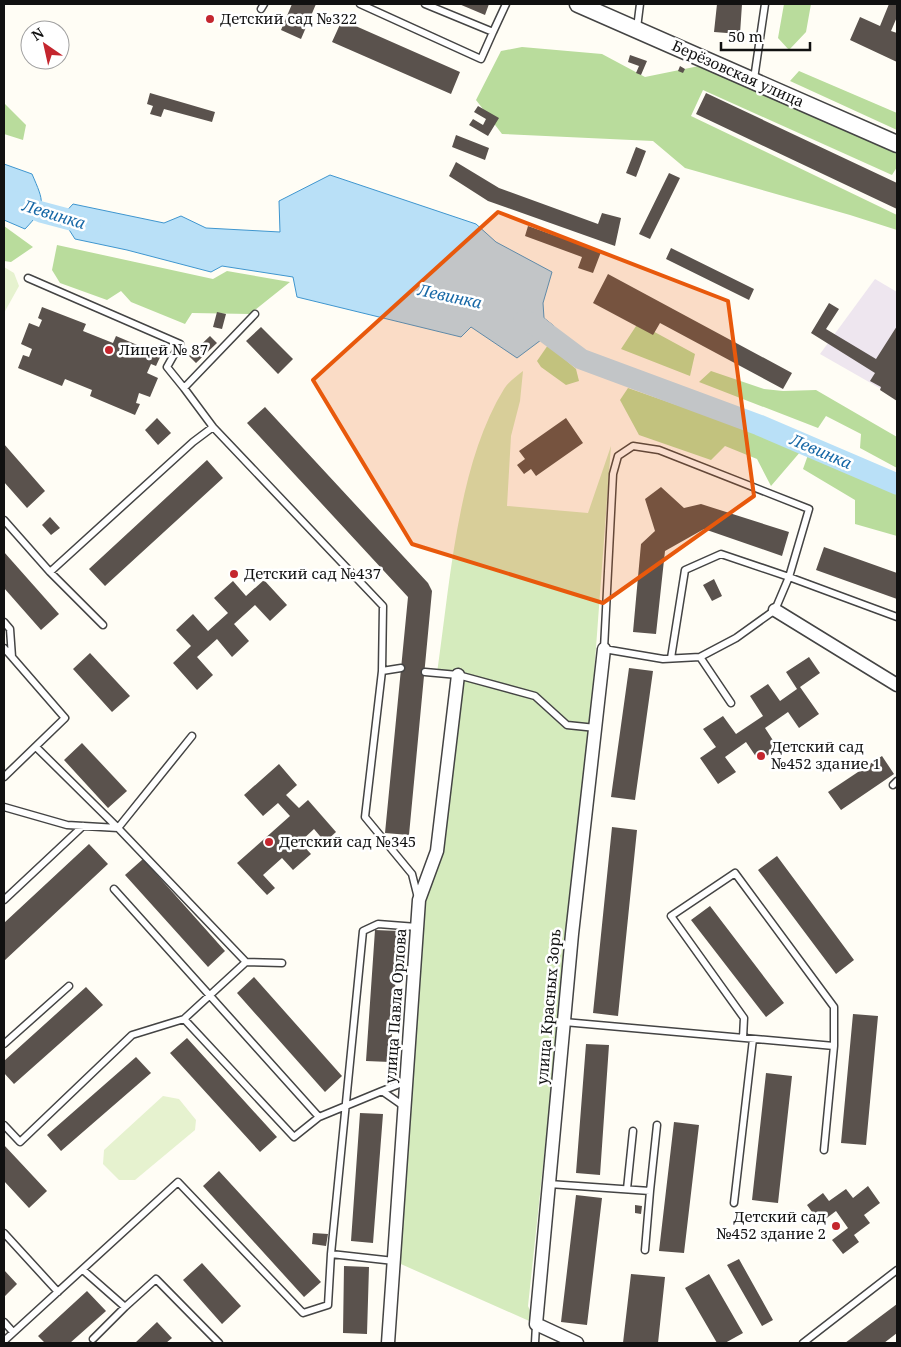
<svg xmlns="http://www.w3.org/2000/svg" width="901" height="1347" font-family="'Noto Serif',serif">
  <rect width="100%" height="100%" fill="#fffdf5"/>
  <path fill="#eee6ef" d="M875,279L897,292V398L820,354Z"/>
  <path fill="#d5ebbd" d="M523,371L520,401L511,436L507,506L588,513L611,446L590,728L528,1306L536,1324L394,1261L419,900L437,851L458,675L437,673C450,585 457,465 504,389C508,382 517,376 523,371Z"/>
  <path fill="#b9dc9c" d="M784,4H811L806,32L789,50L778,38Z
    M522,47L602,54L645,77L699,66L897,151V167L892,175L703,90L691,116L897,215V230L850,215L685,168L653,141L502,134L476,100L501,51Z
    M799,71L897,113V130L790,81Z
    M4,103L26,125L23,140L4,134Z
    M4,226L33,247L11,262L4,261Z
    M57,245L213,279L227,271L290,282L250,314L192,313L185,324L131,302L121,291L107,300L60,283L52,270Z
    M638,323L695,354L690,376L621,349Z
    M548,345L576,369L579,381L566,385L541,367L537,361Z
    M711,371L764,389L783,391L816,390L897,437V468L860,448L861,434L826,416L818,428L699,382Z
    M628,388L771,438L801,451L771,486L757,459L725,446L711,460L639,435L620,400Z
    M808,455L897,491V536L855,524V500L803,469Z"/>
  <path fill="#e6f2cf" d="M4,267L14,273L19,286L4,313Z
    M163,1096L179,1099L196,1120L195,1130L135,1180H119L103,1164L104,1150Z"/>
  <path fill="#b9e0f7" stroke="#3f96cf" d="M4,164L32,174C44,202 47,206 25,229L4,220Z
    M330,175L476,224L496,242L552,272L543,303L544,318L554,326L549,334L517,358L471,327L461,337L297,297L293,277L222,266L211,272L127,250L75,239L61,217L73,204L164,223L181,216L206,228L280,232L279,201Z"/>
  <g fill="none" stroke-linecap="round" stroke-linejoin="round">
    <path stroke="#b9e0f7" stroke-width="21" d="M4,198L41,212L90,225
      M524,320L537,326L581,359L759,425L897,484"/>
  </g>
  <path fill="#5a524d" d="M292,4H316L301,39L281,30Z
    M459,4H489L485,15Z
    M717,4H742L740,34L714,32Z
    M889,4H897V17L891,31L897,33V62L850,40L860,17L880,26Z
    M342,20L460,72L451,94L332,42Z
    M630,55L647,61L641,75L636,73L639,66L628,62Z
    M680,66L685,69L683,73L678,71Z
    M150,93L215,112L212,122L164,109L161,117L150,114L153,106L147,104Z
    M706,93L897,183V209L696,114Z
    M478,106L499,118L488,136L469,125L473,119L483,125L486,119L474,112Z
    M456,135L489,148L485,160L452,147Z
    M636,147L646,151L636,177L626,173Z
    M456,162L499,188L598,224L602,213L621,218L615,246L488,201L449,176Z
    M669,173L680,178L650,239L639,234Z
    M528,226L601,252L593,273L578,268L582,257L525,236Z
    M671,248L754,289L749,300L666,259Z
    M608,274L792,373L783,389L660,323L653,335L593,303Z
    M829,303L839,309L826,329L876,359L897,326V401L880,390L881,387L870,381L875,373L811,333Z
    M42,307L86,324L83,331L113,343L116,336L161,355L156,366L151,364L147,373L158,378L150,397L139,393L136,403L140,404L135,415L90,396L92,390L65,379L62,386L18,368L23,355L29,357L32,349L21,344L29,323L39,327L42,320L38,318Z
    M217,312L226,314L222,329L213,327Z
    M261,327L293,359L278,374L246,341Z
    M210,336L217,343L196,363L189,356Z
    M265,407L428,583L432,591L409,835L385,833L408,597L247,423Z
    M157,418L171,433L158,445L145,430Z
    M566,418L583,443L536,476L531,469L524,474L517,465L525,459L519,451Z
    M4,444L45,491L27,508L4,482Z
    M207,460L223,478L105,586L89,569Z
    M661,487L684,508L701,504L789,532L782,556L704,529L665,551L656,634L633,632L641,544L655,531L645,499Z
    M50,517L60,528L51,535L42,525Z
    M824,547L897,573V599L816,570Z
    M4,552L59,614L41,630L4,588Z
    M714,579L722,596L712,601L703,585Z
    M264,580L287,605L270,621L255,605L234,624L249,641L232,657L217,639L197,657L213,675L197,690L173,663L191,646L176,630L193,614L208,631L228,613L214,598L233,581L246,596Z
    M90,653L130,696L112,712L73,669Z
    M809,657L820,673L800,687L819,714L799,728L788,712L765,728L778,748L759,761L746,742L725,757L736,772L718,784L700,758L716,747L703,729L723,716L736,734L763,716L750,696L768,684L780,701L797,689L786,672Z
    M629,668L653,671L635,800L611,797Z
    M82,743L127,791L108,808L64,760Z
    M882,756L894,774L841,810L828,792Z
    M279,764L297,785L286,795L299,808L308,800L336,832L325,842L314,829L300,842L311,854L293,870L282,858L263,875L275,888L267,895L237,863L290,816L278,803L263,816L244,795Z
    M612,827L637,830L618,1016L593,1013Z
    M89,844L108,864L4,961V923Z
    M777,856L854,960L836,974L758,870Z
    M143,859L225,951L208,967L125,875Z
    M710,906L784,1003L766,1017L691,920Z
    M375,930L399,931L390,1062L366,1061Z
    M254,977L342,1076L325,1092L237,993Z
    M86,987L103,1005L14,1084L4,1073V1061Z
    M853,1014L878,1016L866,1145L841,1143Z
    M187,1038L277,1137L260,1152L170,1053Z
    M586,1044L609,1045L600,1175L576,1173Z
    M136,1057L151,1073L61,1151L47,1135Z
    M766,1073L792,1076L778,1203L752,1200Z
    M360,1113L383,1114L373,1243L351,1241Z
    M674,1122L699,1125L684,1253L659,1251Z
    M4,1145L47,1191L29,1208L4,1181Z
    M219,1171L321,1282L304,1297L203,1186Z
    M868,1186L880,1203L864,1215L870,1223L854,1235L859,1242L843,1254L832,1240L848,1228L836,1211L820,1223L807,1205L823,1193L829,1201L846,1189L853,1198Z
    M576,1195L602,1198L587,1325L561,1322Z
    M635,1205L642,1206L641,1214L635,1213Z
    M313,1233L328,1234L326,1246L312,1244Z
    M739,1259L773,1320L762,1326L727,1265Z
    M202,1263L241,1306L222,1324L183,1280Z
    M344,1266L369,1267L367,1334L343,1333Z
    M4,1270L17,1284L4,1297Z
    M631,1274L665,1277L658,1343H623Z
    M709,1274L743,1333L725,1343H717L685,1288Z
    M87,1291L106,1311L70,1343H45L38,1336Z
    M897,1304V1333L884,1343H845Z
    M157,1322L172,1338L166,1343H135Z"/>
  <g fill="none" stroke-linecap="round" stroke-linejoin="round">
    <defs>
      <path id="service" d="M360,4L481,59L493,32
        M425,4L493,32L506,4
        M261,9L264,4
        M637,28L640,4
        M754,79L765,4
        M28,278L180,344L167,367L184,388
        M213,427L184,388L255,314
        M4,520L50,572L103,625
        M50,572L193,442L213,427L383,606L382,671L401,668
        M4,622L10,629L12,657L65,718L4,777
        M4,648L12,657
        M700,657L731,703
        M671,658L685,570L721,554L789,577L775,610L736,638L700,657L663,659L604,649L613,474L618,456L633,446L659,450L809,509L789,577L897,617
        M382,671L365,817L412,874L418,898
        M425,672L458,675L535,696L567,725L596,728
        M36,747L118,828L192,736
        M893,785L897,781
        M4,807L67,825L118,828L246,962L282,963
        M114,889L319,1117L382,1091
        M4,900L83,826
        M246,962L184,1019L294,1137L319,1117
        M564,1022L834,1046V1007L735,873L671,916L744,1018L743,1038
        M4,1044L69,986
        M405,1107L382,1091L407,1081
        M4,1125L20,1142L132,1035L184,1019
        M824,1150L834,1046
        M549,1184L650,1191L645,1250
        M627,1189L633,1131
        M650,1191L657,1125
        M734,1203L753,1039
        M4,1233L58,1292
        M394,1261L331,1254L363,931L378,924L417,927
        M83,1270L125,1307L156,1279L219,1343
        M4,1322L13,1332
        M93,1339L125,1307
        M4,1341L178,1182L303,1313L328,1305L331,1254
        M535,1343L536,1325
        M803,1343L897,1270"/>
      <path id="minor" d="M775,610L897,685
        M388,1343L419,900L437,851L458,675
        M577,1343L536,1324L572,934L604,649"/>
      <path id="tertiary" d="M578,4L897,144"/>
    </defs>
    <use href="#service" stroke="#444" stroke-width="9"/>
    <use href="#minor" stroke="#444" stroke-width="15"/>
    <use href="#tertiary" stroke="#444" stroke-width="19"/>
    <use href="#service" stroke="#fff" stroke-width="6"/>
    <use href="#minor" stroke="#fff" stroke-width="12"/>
    <use href="#tertiary" stroke="#fff" stroke-width="16"/>
  </g>
  <path fill="#e8590c" fill-opacity="0.2" stroke="#e8590c" stroke-width="4" stroke-linejoin="round" d="M498,212L728,301L754,496L603,603L412,544L313,380Z"/>
  <g fill="#c4262e" stroke="#fff" stroke-width="2">
    <circle cx="210" cy="19" r="5"/>
    <circle cx="109" cy="350" r="5"/>
    <circle cx="234" cy="574" r="5"/>
    <circle cx="761" cy="756" r="5"/>
    <circle cx="269" cy="842" r="5"/>
    <circle cx="836" cy="1226" r="5"/>
  </g>
  <g text-anchor="middle" stroke-width="5" stroke-linejoin="round" paint-order="stroke">
    <g font-size="15" fill="#111" stroke="#fff" text-anchor="start">
      <text x="220" y="24">Детский сад №322</text>
      <text x="119" y="355">Лицей № 87</text>
      <text x="244" y="579">Детский сад №437</text>
      <text x="771" y="752">Детский сад<tspan x="771" dy="17">№452 здание 1</tspan></text>
      <text x="279" y="847">Детский сад №345</text>
      <text x="826" y="1222" text-anchor="end">Детский сад<tspan x="826" dy="17">№452 здание 2</tspan></text>
    </g>
    <g font-size="15" fill="#111" stroke="#fff">
      <text transform="translate(738 74) rotate(24)" y="5">Берёзовская улица</text>
      <text transform="translate(396 1006) rotate(-86)" y="5">улица Павла Орлова</text>
      <text transform="translate(549 1007) rotate(-85)" y="5">улица Красных Зорь</text>
    </g>
    <g font-size="16" font-style="italic" fill="#1768a6" stroke="#fff">
      <text transform="translate(54 214) rotate(17)" y="6">Левинка</text>
      <text transform="translate(450 296) rotate(12)" y="6">Левинка</text>
      <text transform="translate(821 451) rotate(23)" y="6">Левинка</text>
    </g>
  </g>
  <rect width="901" height="1347" fill="none" stroke="#111111" stroke-width="10"/>
  <g transform="translate(45 45) rotate(326)"><circle r="24" fill="#ffffff" stroke="#a0a0a0"/>
  <path d="M0-4L9 19L0 12L-9 19Z" fill="#c4262e"/>
  <text y="-8" font-size="14" font-weight="bold" text-anchor="middle" fill="#111111">N</text>
  </g>
  <path d="M721 42v8h89v-8" fill="none" stroke="#111111" stroke-width="2.5"/>
  <text x="728" y="42" font-size="15" fill="#111111" stroke="#ffffff" stroke-width="4" paint-order="stroke">50 m</text>
</svg>
